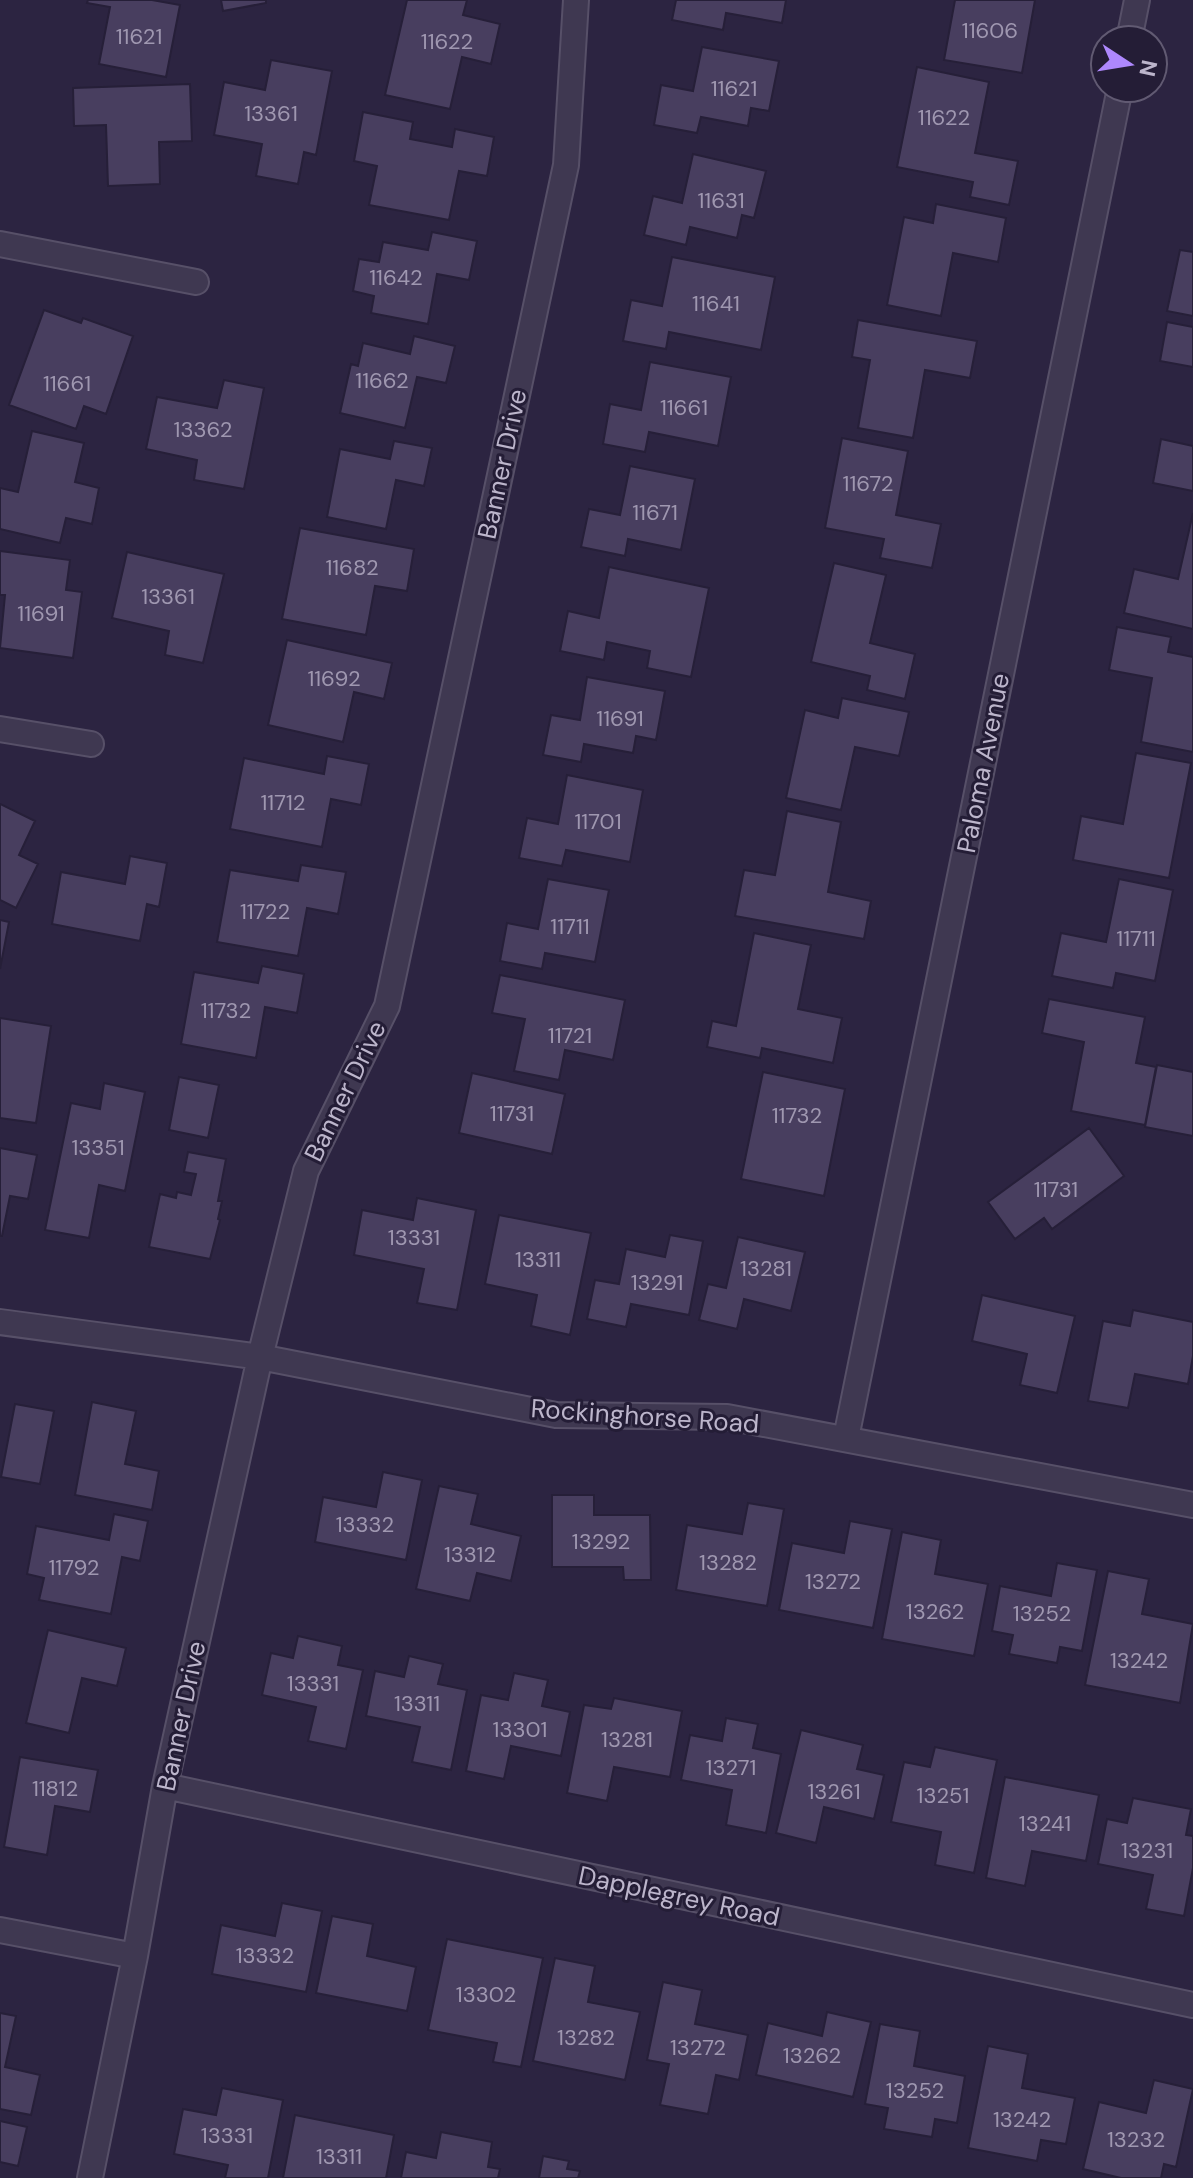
<svg xmlns="http://www.w3.org/2000/svg" width="1193" height="2178" font-family="'DM Sans',sans-serif">
  <rect width="100%" height="100%" fill="#2c2441"/>
  <path fill="#483e5f" stroke="#261f38" stroke-width="2" d="M88,0H152L180,5L166,77L99,64L110,7L87,3Z
    M221,0H266V3L223,11Z
    M407,0H467L463,15L500,24L491,64L462,57L450,109L385,95Z
    M676,0H786L782,23L726,13L723,30L672,20Z
    M955,0H1035L1022,73L944,60Z
    M702,47L779,61L769,111L751,108L748,126L701,117L697,133L654,125L661,85L693,91Z
    M271,60L332,71L316,155L304,152L298,184L256,176L262,144L214,135L224,82L265,90Z
    M917,67L989,82L975,153L1018,161L1009,205L970,197L973,182L897,167Z
    M190,84L192,141L159,142L160,184L108,186L106,125L74,126L73,88Z
    M363,112L413,122L410,139L452,147L455,129L494,137L487,176L459,171L449,220L369,205L377,166L354,161Z
    M693,154L766,171L754,218L742,215L737,238L690,227L686,245L644,235L653,196L682,203Z
    M936,204L1006,218L998,262L953,253L941,316L887,305L904,217L933,223Z
    M432,232L477,241L469,280L437,274L428,324L371,313L374,296L353,291L359,259L379,262L383,242L428,250Z
    M1180,250L1193,252V316L1167,311Z
    M672,257L775,277L761,350L669,332L666,349L623,341L631,300L662,306Z
    M44,310L81,323L83,318L133,336L106,414L84,406L76,429L9,405Z
    M858,320L977,341L970,378L925,370L913,438L858,428L870,360L852,357Z
    M1167,322L1193,327V367L1160,361Z
    M414,336L455,346L446,383L417,377L405,428L340,413L351,364L358,366L363,343L410,354Z
    M650,362L731,377L718,446L649,432L645,452L603,444L610,404L641,410Z
    M224,380L264,388L244,489L194,480L197,460L146,449L157,397L217,408Z
    M32,431L84,443L75,482L99,488L92,524L66,518L60,543L0,529V488L18,492Z
    M842,438L908,451L896,515L941,524L932,568L880,558L884,539L825,528Z
    M1161,439L1193,446V491L1153,483Z
    M394,441L432,448L424,486L396,480L386,529L327,517L340,449L390,459Z
    M630,466L695,479L681,550L628,539L625,556L581,547L589,509L620,515Z
    M1193,513V629L1124,613L1134,569L1178,579Z
    M300,528L414,549L407,591L375,586L366,635L282,619Z
    M0,551L70,560L66,590L82,592L73,658L0,648L5,595H0Z
    M127,552L224,574L203,663L165,655L169,631L112,618Z
    M834,563L886,575L870,643L915,654L905,699L867,690L870,676L811,662Z
    M609,567L709,588L691,677L647,668L650,651L607,642L604,660L560,651L568,611L599,618Z
    M1117,627L1171,637L1168,652L1193,657V752L1141,742L1152,678L1109,670Z
    M287,640L392,663L384,699L354,692L343,742L268,725Z
    M587,677L665,691L656,740L636,736L633,753L584,744L581,762L543,755L551,715L580,720Z
    M842,698L909,712L899,756L855,747L841,810L786,798L805,710L838,718Z
    M1136,753L1191,763L1169,878L1073,860L1081,816L1123,824Z
    M327,756L369,764L361,805L331,799L322,847L230,829L244,758L324,774Z
    M567,775L643,790L630,862L566,850L562,866L519,858L527,818L558,824Z
    M0,804L35,821L19,855L38,864L16,908L0,900Z
    M787,811L841,822L828,892L871,901L864,939L735,916L744,870L775,875Z
    M130,856L167,863L159,907L147,904L140,941L52,924L61,872L125,884Z
    M301,865L346,872L338,914L307,908L298,956L217,942L230,870L298,881Z
    M548,879L609,890L595,962L545,953L542,969L500,961L507,923L538,929Z
    M1119,879L1173,890L1155,981L1116,973L1113,988L1052,976L1061,933L1106,942Z
    M0,920L9,922L0,969Z
    M754,933L811,945L798,1009L842,1018L833,1063L762,1048L760,1058L707,1047L712,1021L736,1026Z
    M262,966L304,974L297,1013L265,1007L256,1058L181,1044L194,972L258,983Z
    M500,975L625,1000L613,1060L565,1050L559,1080L514,1071L525,1019L492,1013Z
    M1049,999L1145,1017L1136,1063L1156,1067L1145,1125L1071,1111L1084,1042L1042,1033Z
    M0,1018L51,1026L36,1123L0,1118Z
    M1157,1065L1193,1072V1136L1145,1127Z
    M763,1072L845,1089L824,1196L741,1179Z
    M472,1073L565,1094L552,1154L459,1133Z
    M179,1077L219,1085L208,1138L169,1130Z
    M104,1083L145,1092L125,1191L99,1185L89,1238L45,1230L71,1103L100,1109Z
    M1089,1128L1124,1176L1052,1229L1044,1218L1015,1239L988,1202Z
    M0,1148L37,1155L28,1199L10,1196L2,1236H0Z
    M188,1152L226,1159L218,1201H222L218,1219L220,1220L210,1259L149,1247L160,1194L176,1198L177,1192L191,1195L196,1174L184,1172Z
    M417,1198L476,1210L457,1310L417,1303L424,1269L354,1255L362,1210L413,1220Z
    M499,1215L591,1233L570,1335L531,1326L537,1295L485,1284Z
    M670,1235L703,1241L689,1315L631,1304L626,1327L587,1319L595,1280L619,1284L626,1249L665,1257Z
    M738,1237L805,1252L791,1311L744,1299L737,1329L699,1320L708,1284L726,1288Z
    M982,1295L1075,1316L1057,1393L1020,1385L1027,1354L972,1341Z
    M1133,1310L1193,1322V1356L1188,1384L1135,1374L1128,1408L1088,1401L1103,1321L1130,1326Z
    M92,1402L136,1411L125,1464L159,1471L152,1510L75,1495Z
    M15,1404L54,1411L40,1484L1,1477Z
    M383,1472L422,1480L406,1560L315,1542L323,1497L376,1507Z
    M439,1486L478,1494L471,1524L521,1536L511,1581L477,1573L470,1601L416,1589Z
    M552,1495H594V1515H650L651,1580H624L623,1567H552Z
    M748,1503L784,1509L767,1606L676,1590L687,1525L742,1534Z
    M114,1514L148,1521L140,1561L122,1557L111,1614L39,1600L44,1578L27,1574L36,1526L109,1540Z
    M850,1521L892,1529L873,1628L779,1610L792,1543L844,1553Z
    M902,1532L941,1540L935,1574L988,1584L974,1656L882,1639Z
    M1057,1563L1097,1570L1082,1651L1060,1647L1057,1663L1009,1654L1013,1635L992,1631L1000,1586L1051,1596Z
    M1108,1571L1149,1579L1142,1614L1193,1624L1180,1703L1085,1685Z
    M48,1630L126,1648L117,1686L82,1678L69,1733L26,1723Z
    M298,1636L342,1646L338,1665L363,1670L346,1749L308,1741L316,1707L262,1695L271,1653L293,1658Z
    M409,1656L443,1664L438,1684L467,1690L451,1770L412,1762L420,1727L366,1716L375,1671L404,1677Z
    M514,1673L548,1680L542,1706L570,1712L561,1756L511,1746L504,1779L466,1771L481,1695L508,1700Z
    M614,1698L682,1711L670,1777L614,1767L607,1801L567,1793L584,1705L611,1709Z
    M726,1718L758,1724L753,1748L781,1754L766,1833L726,1825L732,1790L681,1780L690,1735L722,1741Z
    M801,1730L863,1745L857,1769L884,1775L874,1819L824,1807L816,1843L776,1833Z
    M935,1747L997,1760L974,1873L935,1865L941,1832L891,1822L904,1762L930,1767Z
    M20,1757L98,1770L90,1812L55,1806L47,1855L4,1847Z
    M1005,1777L1099,1795L1086,1861L1032,1851L1025,1886L986,1878Z
    M1133,1798L1191,1809L1186,1835L1193,1836V1868L1184,1916L1146,1909L1153,1875L1098,1864L1107,1819L1127,1823Z
    M282,1903L322,1911L306,1992L212,1974L221,1925L275,1936Z
    M332,1916L373,1924L367,1956L416,1967L407,2011L316,1993Z
    M447,1939L543,1958L521,2067L493,2062L497,2043L428,2030Z
    M555,1958L595,1966L588,2002L640,2012L625,2080L533,2061Z
    M663,1982L702,1990L695,2024L748,2035L739,2080L716,2075L708,2114L660,2105L669,2064L647,2060Z
    M827,2012L871,2022L853,2097L756,2075L768,2023L822,2036Z
    M0,2013L16,2016L5,2067L40,2075L31,2115L0,2109Z
    M880,2024L920,2031L914,2066L965,2076L957,2123L935,2119L932,2137L884,2129L888,2108L865,2104Z
    M988,2046L1028,2054L1022,2088L1075,2098L1066,2144L1041,2140L1037,2161L968,2148Z
    M1154,2080L1193,2089L1176,2167L1164,2164L1161,2178H1121L1083,2169L1099,2102L1146,2113Z
    M222,2088L283,2100L268,2178H225L228,2165L174,2154L183,2109L216,2115Z
    M295,2115L394,2135L386,2178H283Z
    M0,2121L27,2127L18,2166L0,2162Z
    M441,2132L492,2142L488,2167L500,2169L498,2178H401L406,2152L436,2158Z
    M543,2156L569,2161L567,2169L580,2171L578,2178H539Z"/>
  <g fill="none" stroke-linecap="round" stroke-linejoin="round">
    <defs>
      <path id="minor" d="M1129,40L1137,0
        M0,244L196,282
        M0,729L91,744
        M0,1322L260,1357L556,1415L727,1417L1193,1505
        M846,1438L1120,88
        M165,1786L1193,2005
        M0,1930L135,1956
        M90,2178L135,1956L165,1786L260,1357L306,1171L387,1006L566,165L576,0"/>
    </defs>
    <use href="#minor" stroke="#575068" stroke-width="28"/>
    <use href="#minor" stroke="#3f3851" stroke-width="24"/>
  </g>
  <g text-anchor="middle" stroke-width="6" stroke-linejoin="round" paint-order="stroke">
    <g font-size="22" fill="#9f97b0">
      <text x="990" y="38">11606</text>
      <text x="139" y="44">11621</text>
      <text x="447" y="49">11622</text>
      <text x="734" y="96">11621</text>
      <text x="271" y="121">13361</text>
      <text x="944" y="125">11622</text>
      <text x="721" y="208">11631</text>
      <text x="396" y="285">11642</text>
      <text x="716" y="311">11641</text>
      <text x="382" y="388">11662</text>
      <text x="67" y="391">11661</text>
      <text x="684" y="415">11661</text>
      <text x="203" y="437">13362</text>
      <text x="868" y="491">11672</text>
      <text x="655" y="520">11671</text>
      <text x="352" y="575">11682</text>
      <text x="168" y="604">13361</text>
      <text x="41" y="621">11691</text>
      <text x="334" y="686">11692</text>
      <text x="620" y="726">11691</text>
      <text x="283" y="810">11712</text>
      <text x="598" y="829">11701</text>
      <text x="265" y="919">11722</text>
      <text x="570" y="934">11711</text>
      <text x="1136" y="946">11711</text>
      <text x="226" y="1018">11732</text>
      <text x="570" y="1043">11721</text>
      <text x="512" y="1121">11731</text>
      <text x="797" y="1123">11732</text>
      <text x="98" y="1155">13351</text>
      <text x="1056" y="1197">11731</text>
      <text x="414" y="1245">13331</text>
      <text x="538" y="1267">13311</text>
      <text x="766" y="1276">13281</text>
      <text x="657" y="1290">13291</text>
      <text x="365" y="1532">13332</text>
      <text x="601" y="1549">13292</text>
      <text x="470" y="1562">13312</text>
      <text x="728" y="1570">13282</text>
      <text x="74" y="1575">11792</text>
      <text x="833" y="1589">13272</text>
      <text x="935" y="1619">13262</text>
      <text x="1042" y="1621">13252</text>
      <text x="1139" y="1668">13242</text>
      <text x="313" y="1691">13331</text>
      <text x="417" y="1711">13311</text>
      <text x="520" y="1737">13301</text>
      <text x="627" y="1747">13281</text>
      <text x="731" y="1775">13271</text>
      <text x="55" y="1796">11812</text>
      <text x="834" y="1799">13261</text>
      <text x="943" y="1803">13251</text>
      <text x="1045" y="1831">13241</text>
      <text x="1147" y="1858">13231</text>
      <text x="265" y="1963">13332</text>
      <text x="486" y="2002">13302</text>
      <text x="586" y="2045">13282</text>
      <text x="698" y="2055">13272</text>
      <text x="812" y="2063">13262</text>
      <text x="915" y="2098">13252</text>
      <text x="1022" y="2127">13242</text>
      <text x="227" y="2143">13331</text>
      <text x="1136" y="2147">13232</text>
      <text x="339" y="2164">13311</text>
    </g>
    <g font-size="26" fill="#bcb5cb" stroke="#241d36">
      <text transform="translate(502 464) rotate(-78)" y="9">Banner Drive</text>
      <text transform="translate(983 763) rotate(-79)" y="9">Paloma Avenue</text>
      <text transform="translate(345 1091) rotate(-64)" y="9">Banner Drive</text>
      <text transform="translate(645 1416) rotate(4)" y="9">Rockinghorse Road</text>
      <text transform="translate(181 1716) rotate(-78)" y="9">Banner Drive</text>
      <text transform="translate(679 1896) rotate(12)" y="9">Dapplegrey Road</text>
    </g>
  </g>
  <g transform="translate(1129 64) rotate(102)"><circle r="38" fill="#241d36" stroke="#615a72" stroke-width="2"/>
  <path d="M0-6L14 30L0 20L-14 30Z" fill="#ae88fd"/>
  <text y="-12" font-size="22" font-weight="bold" text-anchor="middle" fill="#bcb5cb">N</text>
  </g>
</svg>
